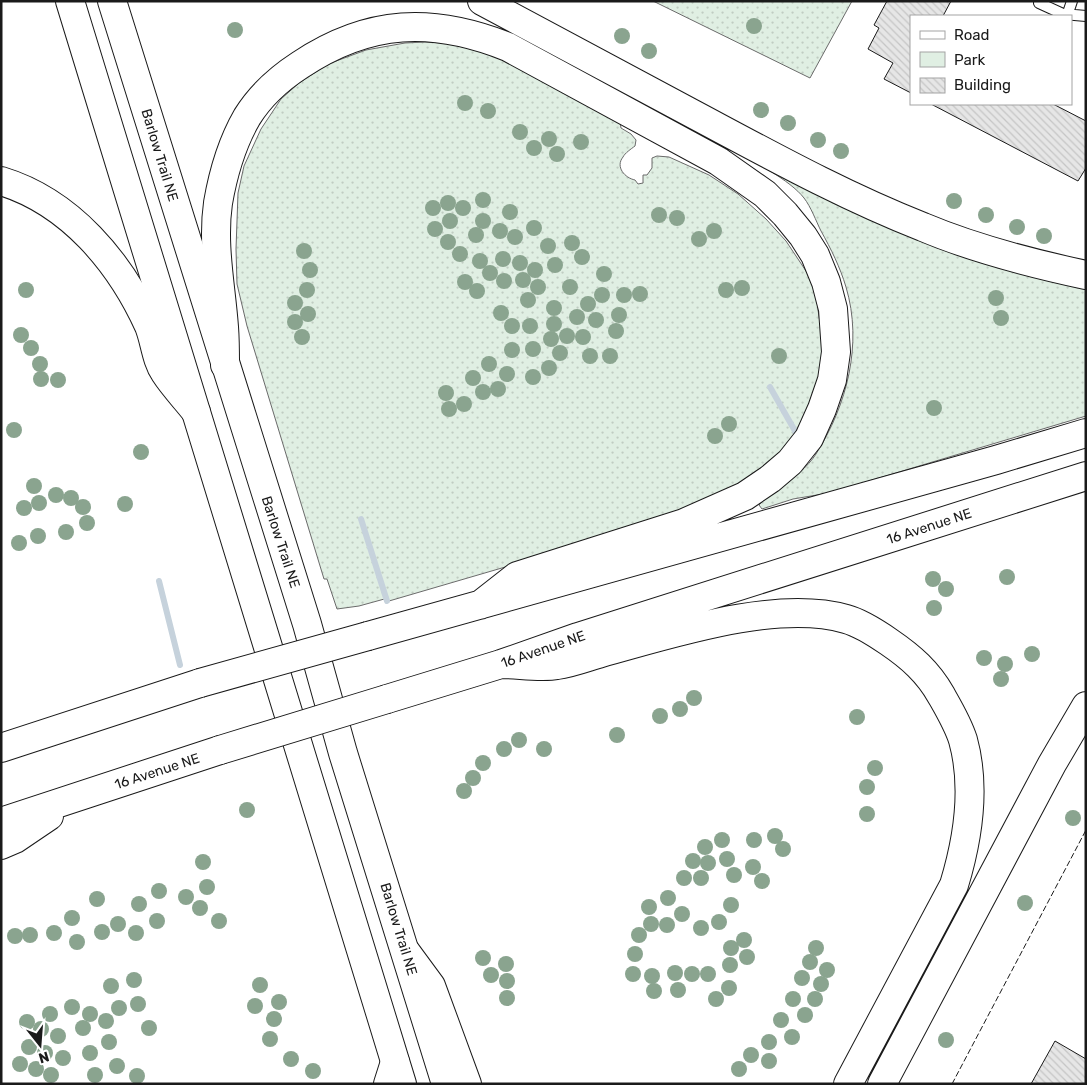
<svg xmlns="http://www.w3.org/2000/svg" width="1087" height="1085" font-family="Rubik,sans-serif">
  <defs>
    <pattern id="green-dots" width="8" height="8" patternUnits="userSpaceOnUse" patternTransform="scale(1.25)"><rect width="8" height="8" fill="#e0efe3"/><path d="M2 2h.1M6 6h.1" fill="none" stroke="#c0ccc2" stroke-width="1.8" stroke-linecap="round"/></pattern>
    <pattern id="building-back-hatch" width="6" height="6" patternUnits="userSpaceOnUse" patternTransform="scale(1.25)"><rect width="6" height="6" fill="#e6e6e6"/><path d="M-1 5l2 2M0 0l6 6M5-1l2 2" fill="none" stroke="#c5c5c5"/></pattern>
  </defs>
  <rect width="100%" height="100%" fill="#fff"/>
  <path fill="url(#green-dots)" stroke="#6a6a6a" d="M653,1H852L810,78Z
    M425,42L445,43L486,52L512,64L620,122L621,128L631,134L636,140L635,146C631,149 625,153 623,157C615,167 625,178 635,180L638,184L643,183V175H647L652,168V158L657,156L669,157L709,175L738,194L766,219L786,241L808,274L819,293L818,310L823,342L821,379L803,425L781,457L718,500L601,539L389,601L388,598L359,606L337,609L327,579H324L247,326L237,284L236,249L238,193L244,166L261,129L281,99L299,83L328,64L366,50L405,43Z
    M735,150L1086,288V416L829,493L793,499L762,509L759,505C765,498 773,494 780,488C792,479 808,467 816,454C847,405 863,344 846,287C840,267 831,249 821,231C816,221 811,207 804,198C790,180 754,162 735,150Z"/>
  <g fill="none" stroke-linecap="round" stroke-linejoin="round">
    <path stroke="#c6d2dc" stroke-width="6" d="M770,387L799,438
      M361,519L387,601
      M159,581L180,665"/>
  </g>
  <path fill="url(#building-back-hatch)" stroke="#1a1a1a" d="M887,1H951L943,16H911V93L884,79L893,63L868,49L879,28L874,25Z
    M931,104H1053L1086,121V168L1078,181Z
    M1055,1041L1086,1059V1084H1031Z"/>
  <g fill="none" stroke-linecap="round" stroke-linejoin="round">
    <defs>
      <path id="service" d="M1039,3L1063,14L1086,16
        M1067,16L1072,1"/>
      <path id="primary" d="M70,1L402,1084
        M112,1L307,624L343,753L446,1084"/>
      <path id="motorway" d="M482,1C553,39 624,77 695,115C770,155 844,196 923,227C975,249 1030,263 1086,275
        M1,181C70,202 120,262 149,326C155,341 156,360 165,373C174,387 186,399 196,412
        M225,365C225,353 225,340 224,327C221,286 212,245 218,203C223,174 232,143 247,117C260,96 280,78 300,65C369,19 433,17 508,47L718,161L765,194L785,214L803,236L815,255L826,282L833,309L836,352L832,380L822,409L809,438L790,462L770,479L745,496L684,523L517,576L480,605
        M368,636L996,460L1086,433
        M501,664C518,664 541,668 557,665C572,663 587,657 601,653C671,634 776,599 846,619C861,623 876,633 889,642C911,657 928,672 941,695C949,709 958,724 963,740C976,787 968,839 954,885L848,1084
        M387,699L501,664L578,637L1086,476
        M1,748L200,683
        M1,822L220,750
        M1,845L15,839L49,816
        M406,952L431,986L467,1084
        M388,1084L395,1062
        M882,1084L1052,764L1086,706"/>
    </defs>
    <use href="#service" stroke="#1a1a1a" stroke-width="12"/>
    <use href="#primary" stroke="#1a1a1a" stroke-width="30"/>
    <use href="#motorway" stroke="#1a1a1a" stroke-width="30"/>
    <use href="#service" stroke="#fff" stroke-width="10"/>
    <use href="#primary" stroke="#fff" stroke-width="28"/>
    <use href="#motorway" stroke="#fff" stroke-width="28"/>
    <defs>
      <path id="motorway-bridge" d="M200,683L368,636
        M220,750L387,699"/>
    </defs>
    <use href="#motorway-bridge" stroke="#1a1a1a" stroke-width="30" stroke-linecap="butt"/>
    <use href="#motorway-bridge" stroke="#fff" stroke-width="28"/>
    <path stroke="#1a1a1a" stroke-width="1" stroke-dasharray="6 2.5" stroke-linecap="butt" d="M952,1084L1086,830"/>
  </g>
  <g fill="#8aa48f">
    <circle cx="754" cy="26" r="8"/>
    <circle cx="235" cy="30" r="8"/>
    <circle cx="622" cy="36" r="8"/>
    <circle cx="649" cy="51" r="8"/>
    <circle cx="465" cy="103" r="8"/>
    <circle cx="761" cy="110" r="8"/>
    <circle cx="488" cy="111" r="8"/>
    <circle cx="788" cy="123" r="8"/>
    <circle cx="520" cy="132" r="8"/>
    <circle cx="549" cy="139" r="8"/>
    <circle cx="818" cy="140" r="8"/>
    <circle cx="581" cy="142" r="8"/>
    <circle cx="534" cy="148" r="8"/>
    <circle cx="841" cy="151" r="8"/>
    <circle cx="557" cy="154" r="8"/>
    <circle cx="483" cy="200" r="8"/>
    <circle cx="954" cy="201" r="8"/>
    <circle cx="448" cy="203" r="8"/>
    <circle cx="433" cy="208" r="8"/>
    <circle cx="463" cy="208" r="8"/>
    <circle cx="510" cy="212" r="8"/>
    <circle cx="659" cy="215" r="8"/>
    <circle cx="986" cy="215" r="8"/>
    <circle cx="677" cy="218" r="8"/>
    <circle cx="450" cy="221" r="8"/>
    <circle cx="483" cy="221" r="8"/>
    <circle cx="1017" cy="227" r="8"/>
    <circle cx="534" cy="228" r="8"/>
    <circle cx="435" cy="229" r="8"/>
    <circle cx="500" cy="231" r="8"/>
    <circle cx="714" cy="231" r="8"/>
    <circle cx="476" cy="235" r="8"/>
    <circle cx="1044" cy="236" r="8"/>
    <circle cx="515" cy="237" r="8"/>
    <circle cx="699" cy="239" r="8"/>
    <circle cx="448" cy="242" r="8"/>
    <circle cx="572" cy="243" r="8"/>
    <circle cx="548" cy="246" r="8"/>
    <circle cx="304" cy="251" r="8"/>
    <circle cx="460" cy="254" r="8"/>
    <circle cx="582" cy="257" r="8"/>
    <circle cx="503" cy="259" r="8"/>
    <circle cx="480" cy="261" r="8"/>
    <circle cx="520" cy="263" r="8"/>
    <circle cx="555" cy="265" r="8"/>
    <circle cx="310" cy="270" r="8"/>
    <circle cx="535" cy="270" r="8"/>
    <circle cx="490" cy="273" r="8"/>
    <circle cx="604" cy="274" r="8"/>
    <circle cx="523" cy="280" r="8"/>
    <circle cx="504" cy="281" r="8"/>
    <circle cx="465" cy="282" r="8"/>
    <circle cx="538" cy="287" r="8"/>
    <circle cx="570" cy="287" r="8"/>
    <circle cx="742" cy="288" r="8"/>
    <circle cx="26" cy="290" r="8"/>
    <circle cx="307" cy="290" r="8"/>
    <circle cx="726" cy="290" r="8"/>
    <circle cx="477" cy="291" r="8"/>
    <circle cx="640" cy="294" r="8"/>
    <circle cx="602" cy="295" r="8"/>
    <circle cx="624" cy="295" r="8"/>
    <circle cx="996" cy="298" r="8"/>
    <circle cx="528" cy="300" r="8"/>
    <circle cx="295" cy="303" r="8"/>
    <circle cx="588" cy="304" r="8"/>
    <circle cx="554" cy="308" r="8"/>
    <circle cx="501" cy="313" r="8"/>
    <circle cx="308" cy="314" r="8"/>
    <circle cx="619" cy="315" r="8"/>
    <circle cx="577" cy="317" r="8"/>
    <circle cx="1001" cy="318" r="8"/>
    <circle cx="596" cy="320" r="8"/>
    <circle cx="295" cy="322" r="8"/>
    <circle cx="554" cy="324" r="8"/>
    <circle cx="512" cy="326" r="8"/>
    <circle cx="530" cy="326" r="8"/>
    <circle cx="616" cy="331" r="8"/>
    <circle cx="21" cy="335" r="8"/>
    <circle cx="567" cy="336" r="8"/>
    <circle cx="302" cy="337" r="8"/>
    <circle cx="583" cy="337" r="8"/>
    <circle cx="551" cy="339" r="8"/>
    <circle cx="31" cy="348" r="8"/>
    <circle cx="533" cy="349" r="8"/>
    <circle cx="512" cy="350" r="8"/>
    <circle cx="560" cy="353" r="8"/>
    <circle cx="590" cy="356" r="8"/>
    <circle cx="610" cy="356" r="8"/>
    <circle cx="779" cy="356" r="8"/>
    <circle cx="40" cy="364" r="8"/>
    <circle cx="489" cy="364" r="8"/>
    <circle cx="549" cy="368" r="8"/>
    <circle cx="507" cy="374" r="8"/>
    <circle cx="533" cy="377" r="8"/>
    <circle cx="473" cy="378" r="8"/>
    <circle cx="41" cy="379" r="8"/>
    <circle cx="58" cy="380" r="8"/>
    <circle cx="498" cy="389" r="8"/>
    <circle cx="483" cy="392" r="8"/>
    <circle cx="446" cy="393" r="8"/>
    <circle cx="464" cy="404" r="8"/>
    <circle cx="934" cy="408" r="8"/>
    <circle cx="449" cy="409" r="8"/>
    <circle cx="729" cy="424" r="8"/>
    <circle cx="14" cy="430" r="8"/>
    <circle cx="715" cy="436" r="8"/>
    <circle cx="141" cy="452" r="8"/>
    <circle cx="34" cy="486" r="8"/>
    <circle cx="56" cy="495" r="8"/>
    <circle cx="71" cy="498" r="8"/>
    <circle cx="39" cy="503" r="8"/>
    <circle cx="125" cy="504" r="8"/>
    <circle cx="83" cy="507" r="8"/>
    <circle cx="24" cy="508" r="8"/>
    <circle cx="87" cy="523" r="8"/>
    <circle cx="66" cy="532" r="8"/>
    <circle cx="38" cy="536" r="8"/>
    <circle cx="19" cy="543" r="8"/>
    <circle cx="1007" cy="577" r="8"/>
    <circle cx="933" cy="579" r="8"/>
    <circle cx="946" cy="589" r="8"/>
    <circle cx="934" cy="608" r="8"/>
    <circle cx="1032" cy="654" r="8"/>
    <circle cx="984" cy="658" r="8"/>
    <circle cx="1005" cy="664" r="8"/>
    <circle cx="1001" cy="679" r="8"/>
    <circle cx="694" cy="698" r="8"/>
    <circle cx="680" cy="709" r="8"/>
    <circle cx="660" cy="716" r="8"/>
    <circle cx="857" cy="717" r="8"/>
    <circle cx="617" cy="735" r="8"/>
    <circle cx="519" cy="740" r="8"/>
    <circle cx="504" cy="749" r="8"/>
    <circle cx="544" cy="749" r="8"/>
    <circle cx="483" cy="763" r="8"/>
    <circle cx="875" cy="768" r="8"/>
    <circle cx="473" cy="778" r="8"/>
    <circle cx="867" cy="787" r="8"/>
    <circle cx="464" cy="791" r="8"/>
    <circle cx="247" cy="810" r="8"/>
    <circle cx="867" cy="814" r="8"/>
    <circle cx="1073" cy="818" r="8"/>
    <circle cx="775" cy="836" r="8"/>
    <circle cx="722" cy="840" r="8"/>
    <circle cx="754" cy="840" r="8"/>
    <circle cx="705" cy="847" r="8"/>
    <circle cx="783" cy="849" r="8"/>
    <circle cx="727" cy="859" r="8"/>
    <circle cx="693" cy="861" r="8"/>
    <circle cx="203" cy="862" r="8"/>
    <circle cx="708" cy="863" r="8"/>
    <circle cx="753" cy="867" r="8"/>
    <circle cx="734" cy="875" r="8"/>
    <circle cx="684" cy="878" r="8"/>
    <circle cx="701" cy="878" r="8"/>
    <circle cx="762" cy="881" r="8"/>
    <circle cx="207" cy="887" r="8"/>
    <circle cx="159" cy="891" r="8"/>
    <circle cx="186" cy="897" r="8"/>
    <circle cx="668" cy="898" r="8"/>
    <circle cx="97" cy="899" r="8"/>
    <circle cx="1025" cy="903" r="8"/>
    <circle cx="139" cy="904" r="8"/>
    <circle cx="731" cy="905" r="8"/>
    <circle cx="649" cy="907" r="8"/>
    <circle cx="200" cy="908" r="8"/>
    <circle cx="682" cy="914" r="8"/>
    <circle cx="72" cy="918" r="8"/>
    <circle cx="157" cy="921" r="8"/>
    <circle cx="219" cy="921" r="8"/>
    <circle cx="719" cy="922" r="8"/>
    <circle cx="118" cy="924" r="8"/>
    <circle cx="651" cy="924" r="8"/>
    <circle cx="667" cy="925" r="8"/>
    <circle cx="701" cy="928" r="8"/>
    <circle cx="102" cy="932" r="8"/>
    <circle cx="54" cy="933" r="8"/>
    <circle cx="136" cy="933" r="8"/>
    <circle cx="30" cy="935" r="8"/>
    <circle cx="639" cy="935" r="8"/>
    <circle cx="15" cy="936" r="8"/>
    <circle cx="744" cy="940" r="8"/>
    <circle cx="77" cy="942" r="8"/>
    <circle cx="731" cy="948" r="8"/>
    <circle cx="816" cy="948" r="8"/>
    <circle cx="635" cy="954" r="8"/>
    <circle cx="747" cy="957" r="8"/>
    <circle cx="483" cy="958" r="8"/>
    <circle cx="810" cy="962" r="8"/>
    <circle cx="506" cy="964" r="8"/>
    <circle cx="730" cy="965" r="8"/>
    <circle cx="827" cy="970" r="8"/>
    <circle cx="675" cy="973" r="8"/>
    <circle cx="633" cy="974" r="8"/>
    <circle cx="692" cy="974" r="8"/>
    <circle cx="708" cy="974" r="8"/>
    <circle cx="491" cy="975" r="8"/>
    <circle cx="652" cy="976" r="8"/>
    <circle cx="802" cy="978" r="8"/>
    <circle cx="134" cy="980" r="8"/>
    <circle cx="507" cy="981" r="8"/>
    <circle cx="821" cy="984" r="8"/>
    <circle cx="260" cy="985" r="8"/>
    <circle cx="111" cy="986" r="8"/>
    <circle cx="729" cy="988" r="8"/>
    <circle cx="678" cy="990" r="8"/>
    <circle cx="654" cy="991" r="8"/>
    <circle cx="507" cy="998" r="8"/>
    <circle cx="716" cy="999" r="8"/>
    <circle cx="793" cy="999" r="8"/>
    <circle cx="815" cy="999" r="8"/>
    <circle cx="279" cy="1002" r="8"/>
    <circle cx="138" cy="1004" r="8"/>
    <circle cx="255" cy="1006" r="8"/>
    <circle cx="72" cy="1007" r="8"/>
    <circle cx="119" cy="1008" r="8"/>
    <circle cx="50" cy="1014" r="8"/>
    <circle cx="90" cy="1014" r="8"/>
    <circle cx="805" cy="1015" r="8"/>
    <circle cx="274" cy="1019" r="8"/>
    <circle cx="781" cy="1020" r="8"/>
    <circle cx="106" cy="1021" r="8"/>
    <circle cx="27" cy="1022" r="8"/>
    <circle cx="83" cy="1028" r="8"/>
    <circle cx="149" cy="1028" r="8"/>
    <circle cx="41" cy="1029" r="8"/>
    <circle cx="58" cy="1036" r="8"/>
    <circle cx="792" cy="1037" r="8"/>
    <circle cx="270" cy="1039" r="8"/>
    <circle cx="946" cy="1040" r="8"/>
    <circle cx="109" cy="1042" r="8"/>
    <circle cx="769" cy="1042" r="8"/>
    <circle cx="29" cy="1047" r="8"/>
    <circle cx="45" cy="1053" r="8"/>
    <circle cx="90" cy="1053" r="8"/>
    <circle cx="751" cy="1055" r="8"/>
    <circle cx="63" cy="1058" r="8"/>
    <circle cx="291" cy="1059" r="8"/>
    <circle cx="769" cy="1061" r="8"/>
    <circle cx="20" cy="1064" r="8"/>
    <circle cx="117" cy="1066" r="8"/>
    <circle cx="36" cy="1069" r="8"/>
    <circle cx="739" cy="1069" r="8"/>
    <circle cx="313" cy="1071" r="8"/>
    <circle cx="51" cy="1075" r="8"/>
    <circle cx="95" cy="1075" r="8"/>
    <circle cx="137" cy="1076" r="8"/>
  </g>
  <g text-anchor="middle" stroke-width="4" stroke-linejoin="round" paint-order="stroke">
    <g font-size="14" fill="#1a1a1a" stroke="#fff">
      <text transform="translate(160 155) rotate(73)" y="5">Barlow Trail NE</text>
      <text transform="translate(929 526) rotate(-18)" y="5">16 Avenue NE</text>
      <text transform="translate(281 542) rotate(72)" y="5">Barlow Trail NE</text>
      <text transform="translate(543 649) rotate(-19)" y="5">16 Avenue NE</text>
      <text transform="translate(157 771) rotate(-18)" y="5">16 Avenue NE</text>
      <text transform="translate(399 929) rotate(73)" y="5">Barlow Trail NE</text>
    </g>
  </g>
  <rect width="1087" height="1085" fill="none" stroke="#1a1a1a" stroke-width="5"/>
  <rect x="910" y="15" width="162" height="90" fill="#ffffff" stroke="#a3a3a3"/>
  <rect x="920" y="31" width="25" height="8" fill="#ffffff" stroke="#a3a3a3"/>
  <text x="954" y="40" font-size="15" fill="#1a1a1a">Road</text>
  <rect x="920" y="52" width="25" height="15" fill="#e0efe3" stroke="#a3a3a3"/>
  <text x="954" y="65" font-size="15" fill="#1a1a1a">Park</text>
  <rect x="920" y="78" width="25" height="15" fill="url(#building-back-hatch)" stroke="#a3a3a3"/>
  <text x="954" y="90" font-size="15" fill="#1a1a1a">Building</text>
  <g transform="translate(40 1045) rotate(163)" stroke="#ffffff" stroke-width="4" paint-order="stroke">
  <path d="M0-4L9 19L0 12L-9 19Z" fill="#1a1a1a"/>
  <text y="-8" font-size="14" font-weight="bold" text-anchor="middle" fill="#1a1a1a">N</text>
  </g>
</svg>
